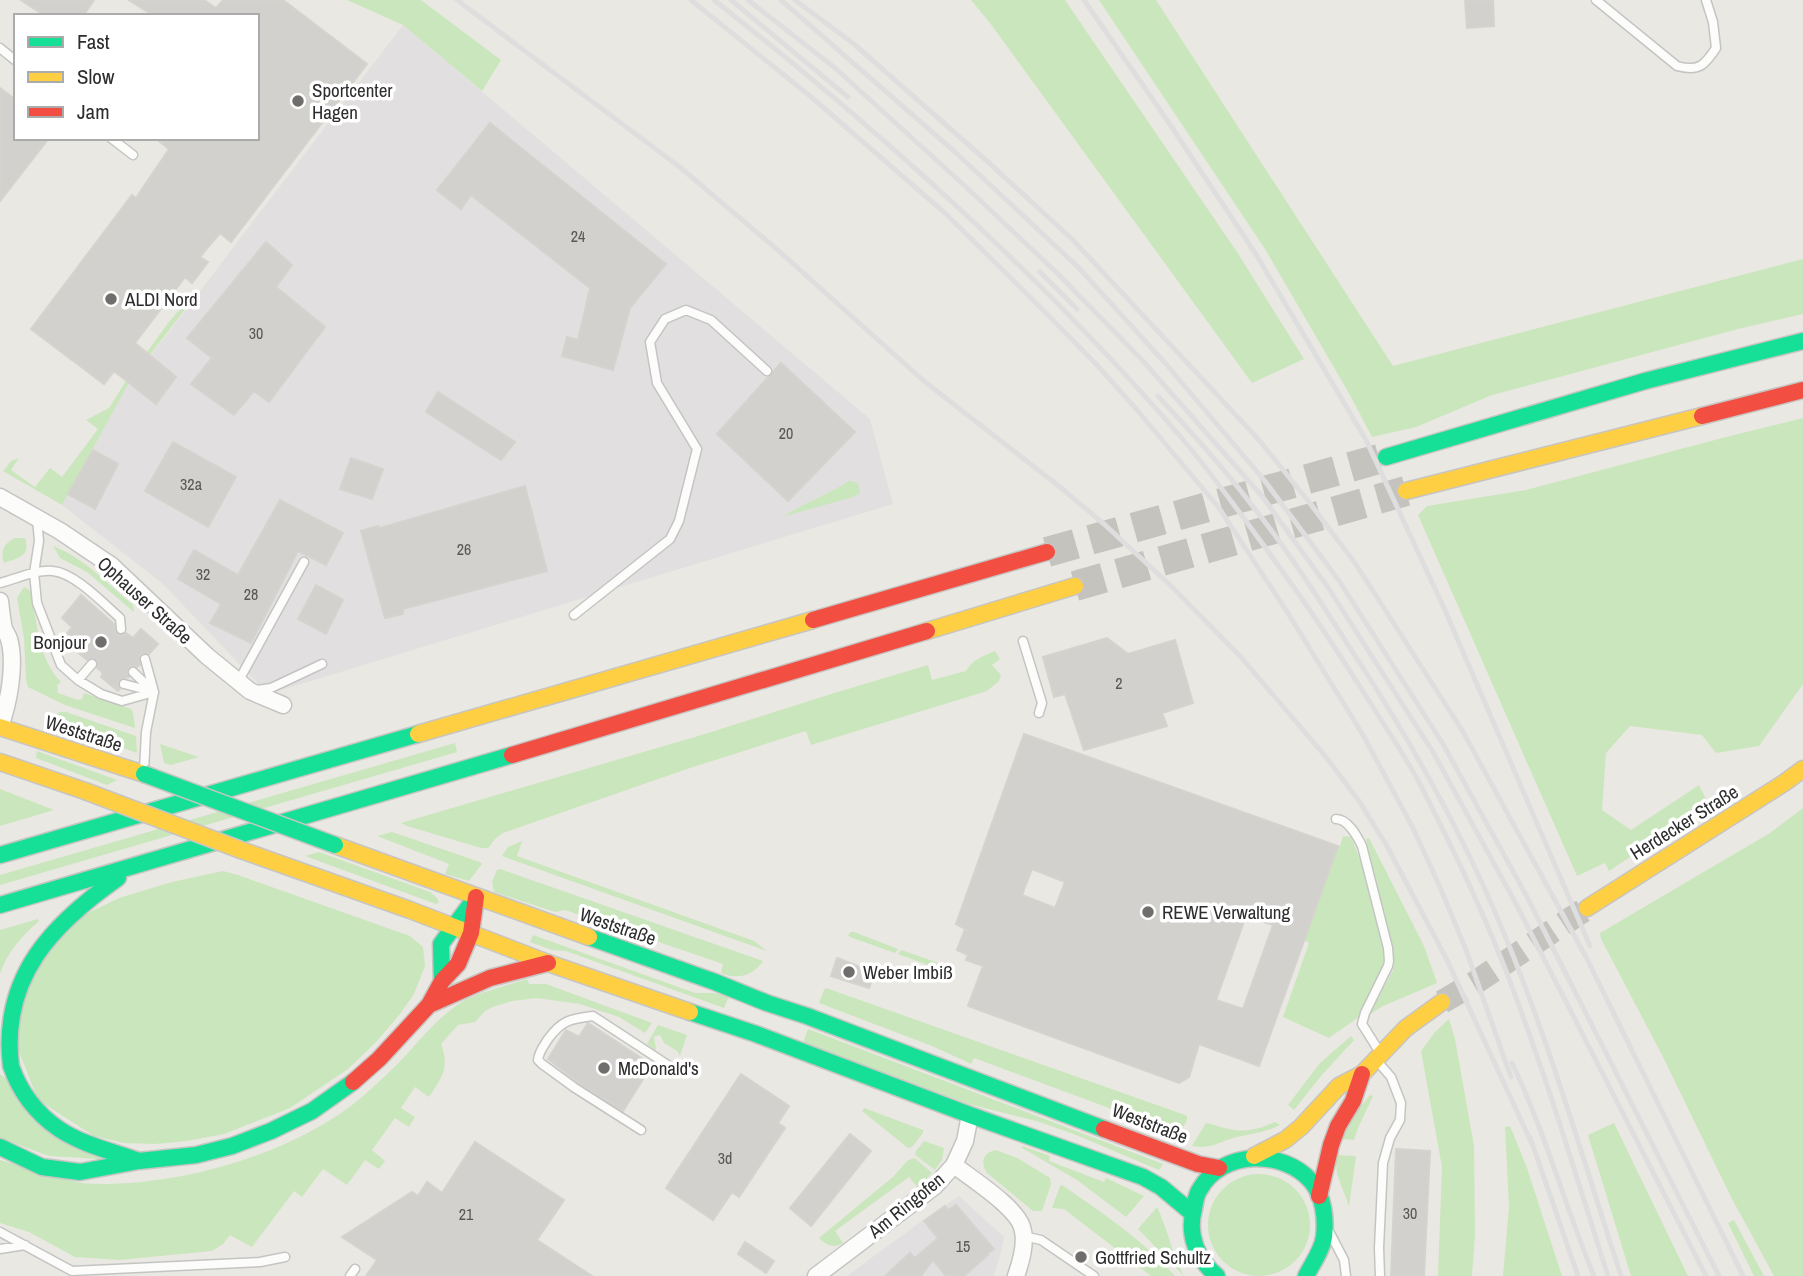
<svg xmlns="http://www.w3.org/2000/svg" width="1803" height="1276" font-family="'Archivo Narrow',sans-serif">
  <rect width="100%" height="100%" fill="#eae8e2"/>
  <path fill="#e2dfe1" d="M403,25L870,419L893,504L268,694L163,584L62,505L130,381L165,337Z
    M959,1196L1004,1237L1000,1256L994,1276H847L919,1223Z"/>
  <path fill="#cae6bc" d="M347,0H421L501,60L482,91L403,25Z
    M971,0H1065L1237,252L1304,359L1252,383L990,23Z
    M1099,0H1156L1393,366L1803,259V314L1738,329L1492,395L1416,427L1372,437L1350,395L1265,249Z
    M194,293L196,295L130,381L62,505L3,471L11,461L19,458L11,470L35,487L50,468L62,477L98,429L86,420L109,408L126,381L168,323Z
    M1803,418V684L1759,746L1716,753L1702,735L1630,726L1606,753L1602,810L1631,830L1699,785L1709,805L1609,871L1605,863L1577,876L1418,515L1427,506L1526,490L1726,437Z
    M849,481C856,481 859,483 860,491L859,494L853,497L782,517C804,503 827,495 849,481Z
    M15,538H25C31,557 18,558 4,563C0,551 4,543 15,538Z
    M53,546C84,558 108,584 133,605L134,612L87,572L60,558Z
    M24,587L31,591C37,622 38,659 61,682L57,685L58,693L78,700L82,699L84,693L131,709L133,713L135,728L65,705L28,687L26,680L24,638L17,598Z
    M995,651L1000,659L992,665L1001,675L999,681L987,691L811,745L806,731L687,769L503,833L495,839L488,848H481L407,826L401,823L705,734L831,694L928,665L932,680L966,671C972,660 983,656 995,651Z
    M60,712H66L136,736L137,753L51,722L54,715Z
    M455,743L457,752L0,885V875Z
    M160,744L199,757L171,765L164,763Z
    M37,751L117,780L107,785L36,758Z
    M0,789L54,810L0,826Z
    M1803,808V1276H1774L1731,1197L1662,1055L1601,939L1600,933L1770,833Z
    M392,832L480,862L482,864L469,881L445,874L449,864L377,836Z
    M1343,836L1351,837L1363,867L1383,949L1384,964L1359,1017L1329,1038L1283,1017L1309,943L1304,940L1338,846H1340Z
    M1369,838L1424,946L1437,983L1383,1006L1370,1014L1393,970L1394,960L1366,839Z
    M522,841L517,856L754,941L767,951L502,856L508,847Z
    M319,852L430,892L436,897L439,902L436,904L305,856Z
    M500,869L763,961C753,976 737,980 721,973L723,964L565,910L555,912L494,892L492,882L497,870Z
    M223,871L238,875L410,936L423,947L425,966L414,994L400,1014L377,1041L348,1069L290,1108L224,1134L187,1141L155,1144L124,1143L94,1136L38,1100L11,1031L19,983L74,920L119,898L172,882Z
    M38,919L39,921C22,936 7,952 0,974V930Z
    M851,932H854L898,949L895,953L850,937L848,935Z
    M533,935L695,993H713L729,996L724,1008L566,951L552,950L530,942Z
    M901,950L953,968L952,974L898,954Z
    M527,979L529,984H546L652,1023L645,1033L619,1017L580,1004L537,998L512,1001L493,1007L485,1011L475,1022L458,1025L441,1044C450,1068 442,1077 429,1097L415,1087L401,1108L415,1117L409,1127L395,1118L372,1150L385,1161L379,1169L365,1160L347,1185L323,1169L302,1197L294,1191L252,1247L230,1235L223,1244L212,1251L119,1260L75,1257L29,1232L0,1223V1160C19,1165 38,1171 56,1176C65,1178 73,1182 82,1183C170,1190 294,1155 362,1097C378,1083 393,1069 408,1053C424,1035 441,1015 462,1002C476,993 509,985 527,979Z
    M826,988L1185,1115L1187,1116V1120L1176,1141L1143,1128L1144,1121L974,1058L971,1064L967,1062L932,1046L819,1003L824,990Z
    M1449,1019L1455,1039L1474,1146L1475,1234L1472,1276H1438L1442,1167L1421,1051L1435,1032Z
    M658,1025L687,1035L680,1056L677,1051L664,1043L660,1035L654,1037L656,1049L655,1050L647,1044Z
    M808,1029L1163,1164L1159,1170L1076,1135L1040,1122L969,1104L803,1043Z
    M1351,1036L1354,1040L1321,1076L1294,1110L1288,1105L1320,1063Z
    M0,1074L115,1160L49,1156L0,1138Z
    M1370,1095L1373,1096L1358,1128L1354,1140L1341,1139L1347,1124Z
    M864,1108L923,1130V1133L912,1147L908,1148L862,1111Z
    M1275,1122L1280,1125C1264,1133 1247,1134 1230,1139C1215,1144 1209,1149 1192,1146L1206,1123C1214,1124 1221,1128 1229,1129C1245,1133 1260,1129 1275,1122Z
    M1614,1123L1688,1276H1631L1588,1135Z
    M1510,1126L1527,1168L1562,1276H1503L1509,1207L1505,1127Z
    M924,1141L944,1148L942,1160L935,1170L915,1155L916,1151Z
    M1022,1146L1050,1156L1049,1161L1104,1182L1106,1178L1144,1196L1126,1217L1077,1180L1022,1148Z
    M996,1150L1019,1159L1050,1178L1051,1184L1042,1211H1033L987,1173C980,1163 983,1152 996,1150Z
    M1335,1155L1356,1156L1349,1206L1337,1174Z
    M913,1158L916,1159L932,1173L918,1188L909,1177L835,1231L843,1243C834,1249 826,1245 819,1238L894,1176L907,1161Z
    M1208 1225a51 51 0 1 1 102 0a51 51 0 1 1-102 0Z
    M1062,1185C1101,1212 1143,1240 1175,1276H1151L1064,1209L1052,1208L1060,1186Z
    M1157,1207C1168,1230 1172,1254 1184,1276L1138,1229Z
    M1734,1220L1764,1276H1754L1728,1223Z"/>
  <path fill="#d3d1cd" stroke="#d5d3ce" stroke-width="2" fill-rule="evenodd" d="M21,0H94L83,16H45Z
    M129,0H204L216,8L223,0H283L367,64L231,242L220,233L200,257L208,262L192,283L185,277L135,343L176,377L156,404L114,371L104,384L31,329L132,195L136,198L169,149L155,138H257V16H154Z
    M1465,0H1493L1494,26L1467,28Z
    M0,88L16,100V138H49L0,201Z
    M490,123L666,264L630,308L613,370L562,356L567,337L578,340L590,288L471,195L461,209L437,190Z
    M266,242L292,265L276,287L325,327L269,402L254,391L234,415L191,384L212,358L187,338Z
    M781,363L855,432L788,501L717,434Z
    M438,392L515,442L501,460L426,412Z
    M173,442L236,477L208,527L145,491Z
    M93,450L118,464L95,509L68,494Z
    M351,458L383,469L372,499L340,489Z
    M525,486L547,571L403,609V614L385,618L361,531L378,526L380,528Z
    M280,500L343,533L326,565L298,551L251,643L210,623L221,604L178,579L194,550L238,575Z
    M316,585L343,600L326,634L298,619Z
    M81,595L114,624L115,630L118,635H122L126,633L133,638L141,629L158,644L149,654L144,653L140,655L139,658L140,665L137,667L132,666L128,668L127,673L129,677L119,680L118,685L120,689L118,691L101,677L103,673L97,668L98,665L97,660L93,658L87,660L65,642V636L72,627L62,618Z
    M1107,638L1128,654L1175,640L1193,703L1162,713L1167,726L1084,750L1065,694L1054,697L1043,657Z
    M1024,734L1338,846L1259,1066L1199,1044L1189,1077L1179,1083L968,1006L983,966L966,960L968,955L957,950L965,929L956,924ZM1032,869L1065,882L1055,908L1022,895ZM1246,916L1273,925L1243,1009L1216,1000Z
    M837,958L861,967L860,970L874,975L869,988L831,976Z
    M588,1023L652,1065L623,1111L579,1083L548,1059L566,1030L579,1037Z
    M741,1074L789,1106L778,1123L785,1128L739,1197L732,1192L713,1220L666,1188Z
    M850,1134L871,1151L811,1226L790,1208Z
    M475,1142L564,1200L537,1240L592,1276H366L377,1260L342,1237L412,1192L418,1196L427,1182L442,1193Z
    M1396,1149L1430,1151L1424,1276H1391Z
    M956,1205L994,1249L987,1254L988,1255L964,1276H946L933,1260L921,1276H885L910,1253L915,1258L938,1238L924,1221L945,1206L948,1210Z
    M745,1242L774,1261L766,1273L738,1254Z"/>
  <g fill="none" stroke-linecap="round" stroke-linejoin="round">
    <path stroke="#c4c3be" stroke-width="24" stroke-dasharray="24 12" stroke-linecap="butt" d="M1442,1002L1476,982L1587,908"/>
    <path stroke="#c4c3be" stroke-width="30" stroke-dasharray="30 15" stroke-linecap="butt" d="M1047,552L1386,457
      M1075,586L1406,491"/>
    <defs>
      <path id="lane" d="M1596,0L1677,66C1699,72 1705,65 1716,48L1713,22L1706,0
        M0,48L16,61
        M111,138L133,155
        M37,518L39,541L34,573L37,603L61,665L78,680L101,694L122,701L154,692L146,732L144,771
        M0,583C17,579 36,569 53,571C75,573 104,604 120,618L121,629
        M574,615L670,539L679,521L697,449L657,383L650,342L665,319L686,310L711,320L767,371
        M1023,641L1042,703L1039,713
        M145,659L154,692
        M133,672L152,690
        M78,680L92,664
        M238,682L304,562
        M124,684L151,691
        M257,690L271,688L322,664
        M1336,819C1348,819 1357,836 1362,846L1388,948L1389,961L1388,966L1365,1013L1362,1024L1379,1051
        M1378,1062L1391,1077L1401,1103L1400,1120L1390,1138L1383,1163L1379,1248L1380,1276
        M641,1130L575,1088L542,1064L538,1060C539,1051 544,1046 548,1039C562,1020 570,1019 593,1016L674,1069H685
        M0,1232L72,1271L260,1262L285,1257
        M1330,1233L1344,1260L1346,1276
        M1023,1236L1041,1240L1094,1276
        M0,1249L25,1245
        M350,1276L355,1269"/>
      <path id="street" d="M0,497L60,531L112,566L207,656L250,691L283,705
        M0,601C1,610 2,620 4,629C5,632 8,635 9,639C16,663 9,703 0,726
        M954,1165C972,1179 1016,1207 1022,1227C1027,1242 1021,1262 1016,1276
        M816,1276L935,1186L954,1165L960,1152L965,1141L970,1115"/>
      <path id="fast" d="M1386,457L1645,381L1803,341
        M0,855L418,734
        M118,878C54,923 0,976 11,1066C20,1092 37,1114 59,1129C83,1145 112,1151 139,1161
        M0,905L512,755
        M589,937L715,982L767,1003L807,1016L1104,1129
        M442,981L441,944L473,901
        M690,1012L756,1034L970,1115L1143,1177L1161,1187L1192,1213
        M0,1147L42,1167L80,1172L139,1161L196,1155L232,1146L271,1131L312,1111L353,1082
        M1217,1276C1197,1259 1187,1235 1194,1209C1195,1203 1196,1194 1200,1189C1222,1150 1283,1149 1311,1181C1324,1196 1326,1219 1324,1237C1322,1251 1312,1264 1306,1276"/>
      <path id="slow" d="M1406,491L1702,416
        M927,631L1075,586
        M0,727L144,774
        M418,734L813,620
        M0,762L85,791
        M335,845L589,937
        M241,850L410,910L548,963L690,1012
        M1587,908L1784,783L1803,769
        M1254,1156L1285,1140L1301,1127L1339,1086L1362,1074L1406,1028L1442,1002"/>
      <path id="jam" d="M1702,416L1803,390
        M813,620L1047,552
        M512,755L927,631
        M429,1005L490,978L548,963
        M353,1082L379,1059L429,1005L442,981L458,964L471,933L476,897
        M1104,1129L1198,1164L1219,1168
        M1319,1196L1331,1145L1338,1126L1353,1101L1362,1074"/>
    </defs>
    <use href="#lane" stroke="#c4c4c3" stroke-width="11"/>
    <use href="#street" stroke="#c4c4c3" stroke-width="19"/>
    <use href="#fast" stroke="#c6c5c3" stroke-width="19"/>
    <use href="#slow" stroke="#c6c5c3" stroke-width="19"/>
    <use href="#jam" stroke="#c6c5c3" stroke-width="19"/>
    <use href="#lane" stroke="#fcfcfb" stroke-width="8"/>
    <use href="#street" stroke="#fcfcfb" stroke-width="16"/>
    <use href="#fast" stroke="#16e098" stroke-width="16"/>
    <use href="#slow" stroke="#ffcf43" stroke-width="16"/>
    <use href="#jam" stroke="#f24e42" stroke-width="16"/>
    <path stroke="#dededf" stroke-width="5" d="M457,0L681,168L780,252L925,382L1060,487L1104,524L1170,585L1240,656L1326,757L1359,801L1387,846L1447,960L1533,1146
      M691,0L810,96L945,213L1031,298L1097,365L1137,410L1219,508L1286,610L1363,735L1413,828L1440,887L1466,950L1511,1077
      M714,0C883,133 1045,278 1185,442C1224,489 1260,540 1295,589C1320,624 1343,660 1366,696C1384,725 1404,754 1420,784C1455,853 1489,923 1515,995C1550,1088 1578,1182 1608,1276
      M731,0L848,97
      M748,0L835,68L966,187L1058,274L1143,361L1262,496L1329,589L1433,752L1515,902L1706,1276
      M781,0L954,151L1078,267L1166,364L1264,480L1340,582L1443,744L1526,895L1719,1276
      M795,0L854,44L988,162L1073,240L1259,440L1309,502L1355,563L1462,730L1586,957L1743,1276
      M1084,0L1169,123L1257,256L1366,440L1444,608L1590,946
      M1040,272L1077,309
      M1158,396C1190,431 1222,466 1251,504C1287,549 1319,599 1350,648C1408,736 1460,828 1501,926C1549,1040 1583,1159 1621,1276
      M1512,1063C1545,1132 1565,1206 1594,1276
      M1530,1137L1578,1276"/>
    <defs>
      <path id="fast-bridge" d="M144,774L335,845"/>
      <path id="slow-bridge" d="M85,791L241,850"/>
    </defs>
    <use href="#fast-bridge" stroke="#c6c5c3" stroke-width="19" stroke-linecap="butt"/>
    <use href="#slow-bridge" stroke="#c6c5c3" stroke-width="19" stroke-linecap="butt"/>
    <use href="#fast-bridge" stroke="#16e098" stroke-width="16"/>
    <use href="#slow-bridge" stroke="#ffcf43" stroke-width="16"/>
  </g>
  <g fill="#6f6e6c" stroke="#fff" stroke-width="2.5">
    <circle cx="298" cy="101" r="7"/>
    <circle cx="111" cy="299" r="7"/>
    <circle cx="101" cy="642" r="7"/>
    <circle cx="1148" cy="912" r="7"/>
    <circle cx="849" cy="972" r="7"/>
    <circle cx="604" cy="1068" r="7"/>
    <circle cx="1081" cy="1257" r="7"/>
  </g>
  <g text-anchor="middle" stroke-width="7" stroke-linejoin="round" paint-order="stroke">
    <g font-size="16" fill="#575756">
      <text x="578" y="242">24</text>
      <text x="256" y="339">30</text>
      <text x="786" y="439">20</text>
      <text x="191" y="490">32a</text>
      <text x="464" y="555">26</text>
      <text x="203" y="580">32</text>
      <text x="251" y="600">28</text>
      <text x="1119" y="689">2</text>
      <text x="725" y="1164">3d</text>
      <text x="1410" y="1219">30</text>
      <text x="466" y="1220">21</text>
      <text x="963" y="1252">15</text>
    </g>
    <g font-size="19" fill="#2d2d2d" stroke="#fff" text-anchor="start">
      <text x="312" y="97">Sportcenter<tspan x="312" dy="22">Hagen</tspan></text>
      <text x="125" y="306">ALDI Nord</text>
      <text x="87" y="649" text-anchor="end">Bonjour</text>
      <text x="1162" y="919">REWE Verwaltung</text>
      <text x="863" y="979">Weber Imbiß</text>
      <text x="618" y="1075">McDonald's</text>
      <text x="1095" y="1264">Gottfried Schultz</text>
    </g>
    <g font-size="19" fill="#2d2d2d" stroke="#fff">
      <text transform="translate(145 600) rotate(42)" y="7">Ophauser Straße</text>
      <text transform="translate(84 733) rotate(18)" y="7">Weststraße</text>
      <text transform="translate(1684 822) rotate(-32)" y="7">Herdecker Straße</text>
      <text transform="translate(618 926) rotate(19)" y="7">Weststraße</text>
      <text transform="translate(1150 1123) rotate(21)" y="7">Weststraße</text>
      <text transform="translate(906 1205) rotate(-39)" y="7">Am Ringofen</text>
    </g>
  </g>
  <rect x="14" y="14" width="245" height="126" fill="#ffffff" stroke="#ababab" stroke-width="2"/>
  <rect x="28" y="37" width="35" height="10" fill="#16e098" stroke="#ababab" stroke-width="2"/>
  <text x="77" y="49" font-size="21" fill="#2d2d2d">Fast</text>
  <rect x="28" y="72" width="35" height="10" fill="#ffcf43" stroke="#ababab" stroke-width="2"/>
  <text x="77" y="84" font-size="21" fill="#2d2d2d">Slow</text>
  <rect x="28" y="107" width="35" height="10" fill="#f24e42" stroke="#ababab" stroke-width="2"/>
  <text x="77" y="119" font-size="21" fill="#2d2d2d">Jam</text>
</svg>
